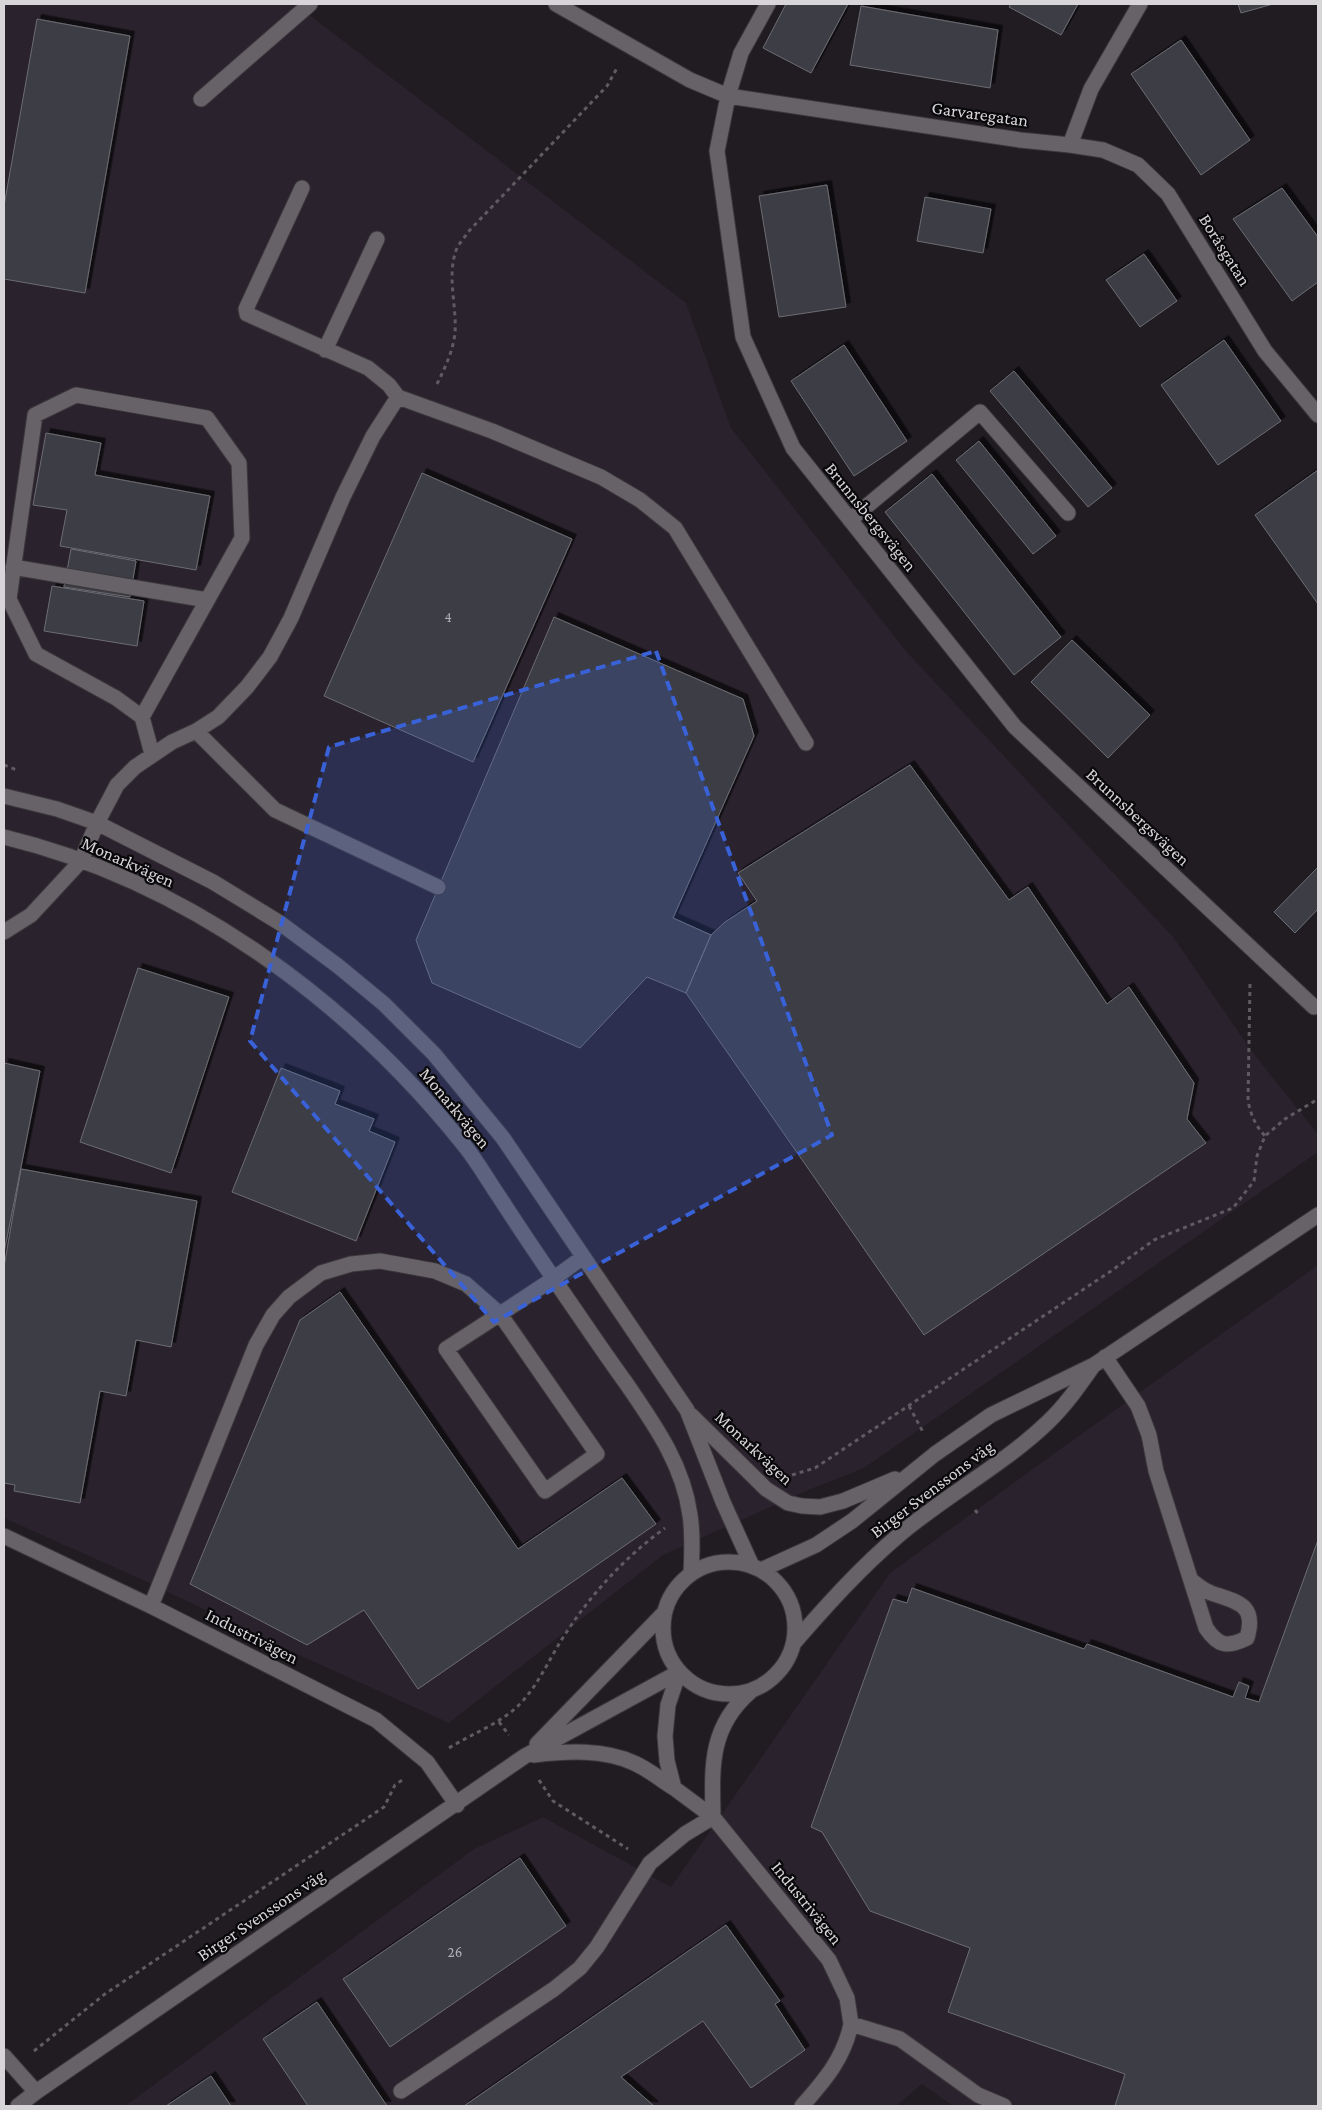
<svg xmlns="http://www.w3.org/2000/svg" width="1322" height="2110" font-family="'Crimson Pro',serif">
  <defs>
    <filter id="shadow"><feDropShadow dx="4.5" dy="-4.5" stdDeviation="0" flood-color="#0009"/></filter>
  </defs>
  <rect width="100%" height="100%" fill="#201c22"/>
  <path fill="#2a222d" d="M5,4H295L686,303L731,428L905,650L1174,938L1253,1053L1318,1134V1152L864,1468L806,1491L663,1555L449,1723L297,1654L145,1581L4,1518Z
    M1318,1265V2106H953L922,2084L896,2106H125L474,1849L543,1817L671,1887L890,1573L1059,1450Z"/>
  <path fill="#3d3d44" stroke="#6c6c73" filter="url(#shadow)" d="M786,4H848L811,73L763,48Z
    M1011,4H1078L1061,35L1009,7Z
    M1238,4H1273L1241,13Z
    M861,6L998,30L990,88L850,65Z
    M37,19L130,36L85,293L4,279V206Z
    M1181,40L1250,140L1201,175L1131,74Z
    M827,185L846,307L779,317L759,196Z
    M1282,188L1318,237V282L1292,301L1233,219Z
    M925,197L991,209L983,253L917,241Z
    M1144,254L1177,301L1140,327L1106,280Z
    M1224,340L1281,421L1218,465L1161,385Z
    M844,345L907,441L854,476L791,381Z
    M1014,371L1112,488L1088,507L990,391Z
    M46,433L101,443L95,475L210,496L196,570L60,546L67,510L33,505Z
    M979,441L1056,536L1033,554L956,460Z
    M1318,470V604L1255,515Z
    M422,473L572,539L473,762L324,696Z
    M932,474L1061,637L1014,675L885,512Z
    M71,549L136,561L130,597L64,587Z
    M52,586L144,601L137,646L44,631Z
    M554,617L743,699L754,736L673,918L711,935L686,993L647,977L580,1048L432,983L416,940Z
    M1072,640L1150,715L1108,758L1031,682Z
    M910,765L1009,900L1028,887L1107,1004L1129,987L1194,1083L1187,1119L1206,1143L924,1335L686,993L711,935L725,922L757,901L738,873Z
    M1318,867V909L1295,933L1274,912Z
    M138,968L229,997L171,1173L80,1142Z
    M4,1063L40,1071L4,1253Z
    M281,1068L340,1091L335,1104L374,1119L369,1131L395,1142L356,1241L232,1192Z
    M21,1169L197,1201L171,1347L136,1340L126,1396L100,1391L80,1503L14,1491L15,1485L4,1483V1267Z
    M340,1292L518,1549L622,1478L656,1524L418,1689L364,1610L307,1645L190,1584L300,1320Z
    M1318,1540V2106H1115L1125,2074L948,2012L970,1948L870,1911L822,1832L811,1827L893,1599L907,1603L912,1588L1084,1649L1087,1644L1233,1697L1239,1682L1249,1686L1245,1698L1259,1702Z
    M520,1858L566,1926L390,2047L343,1979Z
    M726,1925L780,2001L775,2004L805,2050L751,2088L703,2021L621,2077L654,2106H464Z
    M317,2002L387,2106H308L263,2039Z
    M211,2076L231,2106H166Z"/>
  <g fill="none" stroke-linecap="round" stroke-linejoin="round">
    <defs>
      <path id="minor" d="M556,4L690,80L728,96L1020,140L1070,145L1091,89L1140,4
        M768,4L741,53L728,96L717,151L743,337L793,448L1015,727L1314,1007
        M201,99L310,4
        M1070,145L1103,150L1138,165L1168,194L1265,351L1318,415
        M302,188L246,309L247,314L368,368L389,385L398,397L492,431L601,477L640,500L675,528L806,743
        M325,350L377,239
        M850,520L980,412L1068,513
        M13,567L207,600
        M142,717L116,698L36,654L9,599L35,415L76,395L207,418L239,463L242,538L142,717L152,754
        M196,731L275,810L438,887
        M4,796L57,809L97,823L213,882L280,923L338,966L384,1004L434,1054L503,1138L687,1410L723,1502L752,1566
        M4,837C186,881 348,1000 464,1145C478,1162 488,1181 500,1198C523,1234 547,1269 571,1304C589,1330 607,1357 626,1383C654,1424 683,1464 690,1515C693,1535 692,1554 691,1574
        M4,932L31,915L81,861L97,823L117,785L135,767L172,742L196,731L218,717L247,687L270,657L291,618L343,497L373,436L398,397
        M500,1314L597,1454L545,1491L446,1349Z
        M1105,1357L1138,1406L1149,1435L1156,1471L1206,1628C1218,1646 1227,1648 1247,1638C1257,1604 1237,1602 1211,1593C1203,1590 1197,1585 1191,1580
        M691,1415L766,1489L788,1503L802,1506L820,1507L843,1501L895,1479
        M4,1536L151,1606L376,1720L427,1762L457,1805
        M663 1628a66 66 0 1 1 132 0a66 66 0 1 1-132 0Z
        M761,1570L816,1545L852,1521L935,1454L991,1415L1094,1365L1318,1215
        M151,1606L256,1345L273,1315L289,1297L321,1273L351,1264L380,1261L435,1271L466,1284L500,1314L553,1279L583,1257
        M793,1644C826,1606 860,1568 899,1535C946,1495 1003,1465 1047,1423C1065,1406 1079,1386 1093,1366
        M679,1672L668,1705L665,1736L667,1761L674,1788L713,1817L829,1960L847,1998L851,2024L900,2039L978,2095L1004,2106
        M537,1744L665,1612
        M534,1755C567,1751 604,1749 634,1763C648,1769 661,1780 674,1788
        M713,1817C712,1767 709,1727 751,1691
        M4,2056L36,2092
        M401,2091L554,1989L580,1968L597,1947L650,1863L685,1834L713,1817
        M18,2106L36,2092L525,1756L679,1672
        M802,2106C825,2080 844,2058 851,2024"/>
    </defs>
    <use href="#minor" stroke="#3b383c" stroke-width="17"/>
    <path stroke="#5f5c61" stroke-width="3" stroke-dasharray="4 4" stroke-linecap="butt" d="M437,384C445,368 453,351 455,333C457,305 446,275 457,248C460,242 465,237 468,232L607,86L617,68
      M4,765L17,770
      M1250,984L1248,1101C1251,1115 1255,1125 1265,1136
      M909,1406L923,1432
      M792,1475L815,1468L1111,1271L1154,1240L1233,1208L1254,1181L1257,1156L1265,1136L1285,1119L1318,1099
      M975,1510L980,1516
      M499,1722L509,1735
      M449,1748C473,1733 500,1724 520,1704C539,1684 549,1659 564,1636C591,1594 624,1558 665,1528
      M539,1780L553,1801L628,1849
      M34,2051L105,1994L384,1807L395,1785L405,1778"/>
    <use href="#minor" stroke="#676268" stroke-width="15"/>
  </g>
  <path fill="#3962d8" fill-opacity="0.2" stroke="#3962d8" stroke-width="4" stroke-dasharray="10 6" stroke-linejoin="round" d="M656,651L832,1135L494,1322L250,1041L329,747Z"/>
  <g text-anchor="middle" stroke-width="4.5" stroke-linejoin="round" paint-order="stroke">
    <g font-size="15" fill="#b1afb4">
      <text x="448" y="622">4</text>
      <text x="455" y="1957">26</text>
    </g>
    <g font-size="18" fill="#d8d5d9" stroke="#09080a">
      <text transform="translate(980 114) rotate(8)" y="6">Garvaregatan</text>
      <text transform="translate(1225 250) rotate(58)" y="6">Boråsgatan</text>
      <text transform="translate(871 517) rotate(51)" y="6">Brunnsbergsvägen</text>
      <text transform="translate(1138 817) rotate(43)" y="6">Brunnsbergsvägen</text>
      <text transform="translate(128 862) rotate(24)" y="6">Monarkvägen</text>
      <text transform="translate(455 1108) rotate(50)" y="6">Monarkvägen</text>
      <text transform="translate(754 1448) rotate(43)" y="6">Monarkvägen</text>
      <text transform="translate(932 1489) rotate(-37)" y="6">Birger Svenssons väg</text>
      <text transform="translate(252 1636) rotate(27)" y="6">Industrivägen</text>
      <text transform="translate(807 1903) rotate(51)" y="6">Industrivägen</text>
      <text transform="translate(261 1915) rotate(-34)" y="6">Birger Svenssons väg</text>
    </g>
  </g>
  <rect width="1322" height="2110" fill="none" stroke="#d8d5d9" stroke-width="10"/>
</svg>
